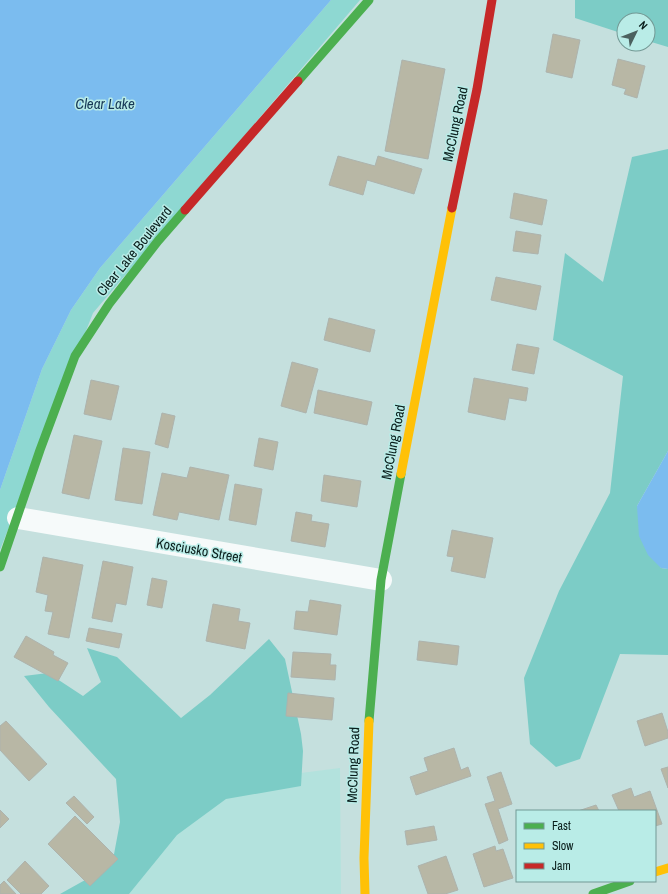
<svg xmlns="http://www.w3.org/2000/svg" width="668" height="894" font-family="'Archivo Narrow',sans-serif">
  <rect width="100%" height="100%" fill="#c5e0de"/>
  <path fill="#b3e2dd" d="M340,768L341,894H108L216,784Z"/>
  <path fill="#8ed8d2" d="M331,0H360L93,313L0,550V490L42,369L71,310L100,268Z"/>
  <path fill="#7cccc6" d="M575,0H668V47L648,41V20H624V34L575,18Z
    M668,149V451L637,506L661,568L668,569V655L620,654L580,759L556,767L530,744L524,678L559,591L610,493L623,376L553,340L565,253L603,282L632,157Z
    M269,639L285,659L301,734L303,751L301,786L226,799L177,835L129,894H60L112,865L120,822L116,779L49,707L24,676L48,673L83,696L101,682L87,648L117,657L181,718L210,695Z"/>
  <path fill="#7bbcef" d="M0,0H331L100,268L71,310L42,369L0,490Z
    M668,451V569L661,568L648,555L639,536L637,506Z"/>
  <path fill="#b8b7a5" stroke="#adb3ad" d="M553,34L580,40L572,78L546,72Z
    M618,59L645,66L637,98L624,94L626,89L612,85Z
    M402,60L445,69L428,159L385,151Z
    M338,156L375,166L378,156L422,169L414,194L367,180L363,195L329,185Z
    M514,193L547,200L542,225L510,218Z
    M516,231L541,235L538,254L513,251Z
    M496,277L541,286L536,310L491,300Z
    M329,318L375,330L370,352L324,340Z
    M517,344L539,348L534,374L512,370Z
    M292,362L318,369L306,413L281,406Z
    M474,378L528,388L526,401L509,398L505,420L468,412Z
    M91,380L119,386L111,420L84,414Z
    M318,390L372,402L367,425L314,413Z
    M162,413L175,416L168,448L155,444Z
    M74,435L102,441L89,499L62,493Z
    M259,438L278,442L273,470L254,466Z
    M123,448L150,452L142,504L115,500Z
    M190,467L229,475L219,520L179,512L177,520L153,515L162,473L187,478Z
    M324,475L361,481L357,507L321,501Z
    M235,484L262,489L256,525L229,520Z
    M296,512L312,515L311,521L329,524L325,547L291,541Z
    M452,530L493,538L485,578L451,571L454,557L447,556Z
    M43,557L83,565L69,638L48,634L53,612L45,611L48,595L36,592Z
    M103,561L133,567L126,605L116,603L112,622L92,618Z
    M152,578L167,581L162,608L147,605Z
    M310,600L341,605L337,635L294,629L296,611L308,612Z
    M213,604L240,609L238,621L250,623L245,649L206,641Z
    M89,628L122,634L119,648L86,641Z
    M26,636L54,652L53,655L68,663L58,681L14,657Z
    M419,641L459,646L457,665L417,660Z
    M293,652L331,654L330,665H336L335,680L291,677Z
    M288,693L334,698L332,720L286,716Z
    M662,713L668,732V738L645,746L637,721Z
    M6,721L47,764L29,781L0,750V726Z
    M454,748L461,770L468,767L471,776L416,795L410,777L428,771L424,758Z
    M668,767V788L661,769Z
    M501,772L512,804L498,809L508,840L499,844L485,804L495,801L487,777Z
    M631,788L634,797L650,791L662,824L655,826V811H619L612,795Z
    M74,796L94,817L87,824L66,803Z
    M596,805L599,811H578Z
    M0,810L9,819L0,828Z
    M75,816L118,859L90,886L48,844Z
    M434,826L437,840L407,845L405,831Z
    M495,846L496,851L503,849L513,878L484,887L473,854Z
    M446,856L458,890L445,894H428L418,866Z
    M25,861L49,886L41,894H21L7,880Z
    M4,881L16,894H0V885Z"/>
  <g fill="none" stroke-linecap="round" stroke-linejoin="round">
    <path stroke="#f6fafa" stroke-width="22" d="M18,518L381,580"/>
    <path stroke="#4caf50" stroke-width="9" d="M298,81L369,0
      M0,567L40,450L75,356L109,304L158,241L185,210
      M369,721L381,580L401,474
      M593,894L630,881"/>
    <path stroke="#ffc107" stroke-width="9" d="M401,474L452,208
      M655,872L668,868
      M365,894L364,858L369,721"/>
    <path stroke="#c62828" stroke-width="9" d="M452,208L477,89L492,0
      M185,210L298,81"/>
  </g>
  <g text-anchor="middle" stroke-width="3" stroke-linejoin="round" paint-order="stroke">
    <g font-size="14" fill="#091d1b" stroke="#b9ece7">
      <text transform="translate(455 124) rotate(-78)" y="5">McClung Road</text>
      <text transform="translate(134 251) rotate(-51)" y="5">Clear Lake Boulevard</text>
      <text transform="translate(393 442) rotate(-79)" y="5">McClung Road</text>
      <text transform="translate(199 550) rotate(10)" y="5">Kosciusko Street</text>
      <text transform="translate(353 765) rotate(-88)" y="5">McClung Road</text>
    </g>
    <g font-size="15" font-style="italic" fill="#163856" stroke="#b9ece7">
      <text x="105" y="109">Clear Lake</text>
    </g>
  </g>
  <rect x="516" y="810" width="140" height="72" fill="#b9ece7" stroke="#739995"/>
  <rect x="524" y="823" width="20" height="6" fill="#4caf50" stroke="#739995"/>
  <text x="552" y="830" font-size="12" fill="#091d1b">Fast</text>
  <rect x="524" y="843" width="20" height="6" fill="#ffc107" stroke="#739995"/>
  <text x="552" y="850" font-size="12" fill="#091d1b">Slow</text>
  <rect x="524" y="863" width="20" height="6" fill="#c62828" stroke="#739995"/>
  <text x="552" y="870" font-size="12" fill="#091d1b">Jam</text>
  <g transform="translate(636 32) rotate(47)"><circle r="19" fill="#b9ece7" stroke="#739995"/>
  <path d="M0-3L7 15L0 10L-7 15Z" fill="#4b615f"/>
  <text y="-6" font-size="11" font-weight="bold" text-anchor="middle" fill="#091d1b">N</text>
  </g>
</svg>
